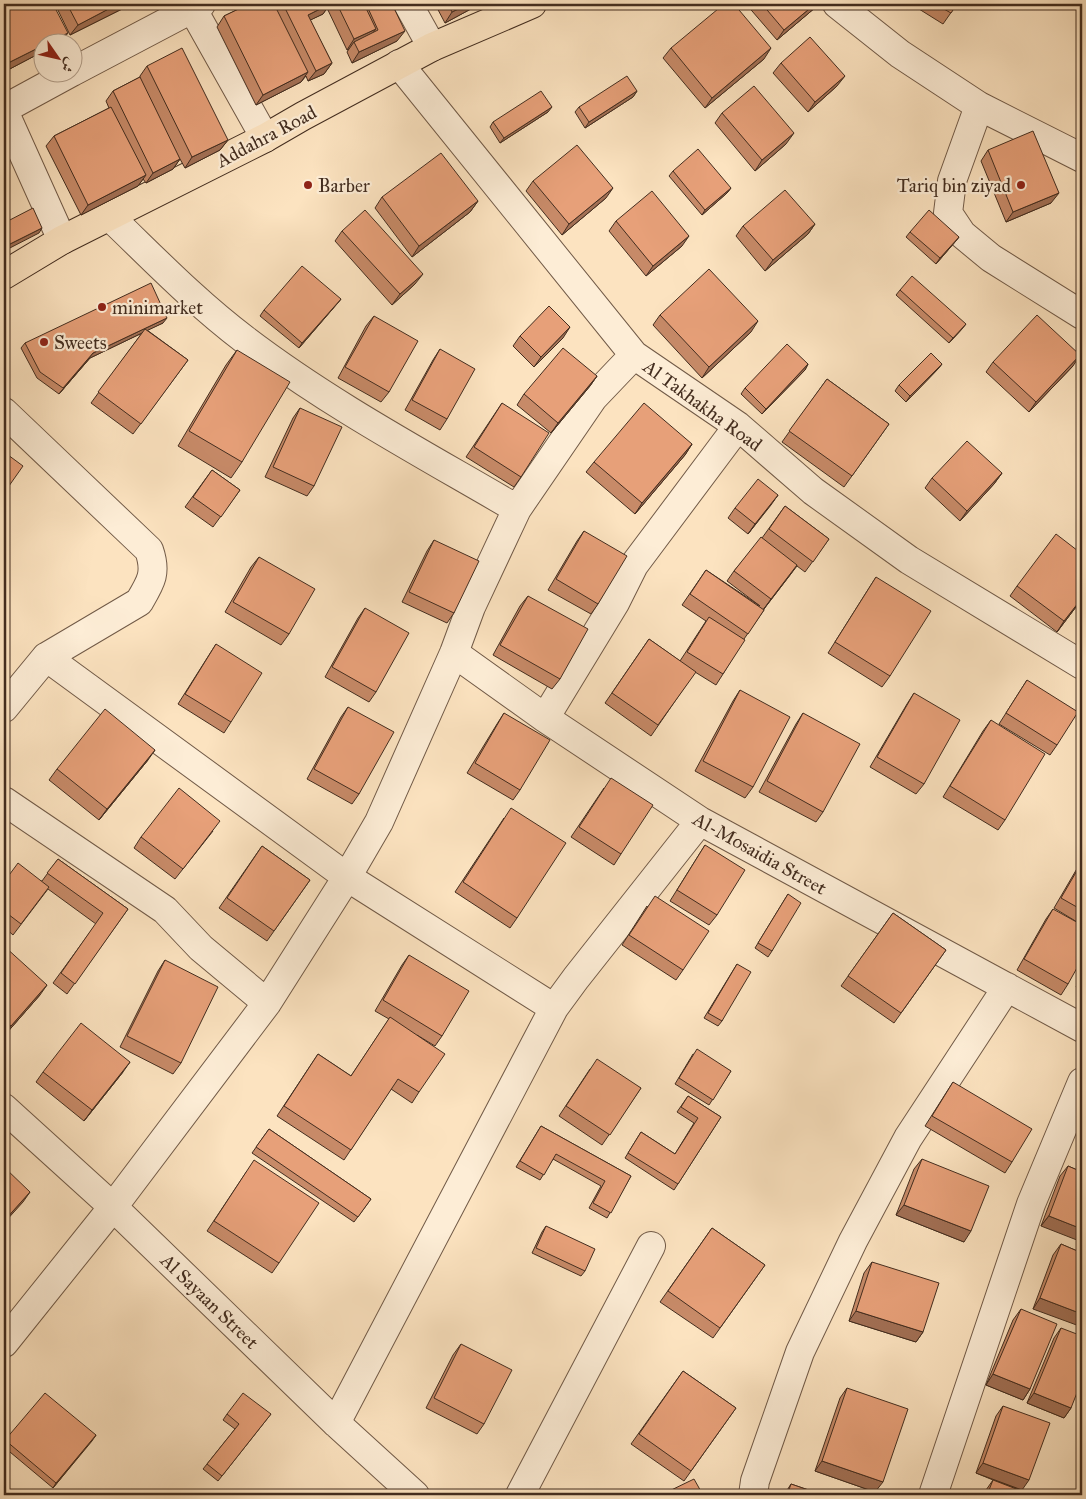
<svg xmlns="http://www.w3.org/2000/svg" width="1086" height="1499" font-family="'IM FELL Great Primer',Amiri,serif">
  <rect width="100%" height="100%" fill="#fce3c0"/>
  <filter id="stains"><feTurbulence type="fractalNoise" baseFrequency=".004" numOctaves="4"/><feColorMatrix values="0 0 0 0 .2 0 0 0 0 .09 0 0 0 0 .02 0 0 0 .5 -.17"/></filter>
  <radialGradient id="worn" r=".72"><stop offset=".6" stop-color="#630" stop-opacity="0"/><stop offset="1" stop-color="#630" stop-opacity=".3"/></radialGradient>
  <g fill="none" stroke-linecap="round" stroke-linejoin="round">
    <defs>
      <path id="minor" d="M408,4L432,47
        M837,4L900,54L979,106L1082,158
        M192,8L265,138
        M399,64L634,355L738,426L813,491L909,560L1082,665
        M72,72L201,4
        M979,106L952,181L948,213L962,234L991,258L1082,315
        M4,109L72,72
        M4,111L62,240
        M109,216C153,258 195,302 244,339C329,404 425,455 517,509
        M4,412L149,550C157,573 151,582 139,602L46,657
        M454,653L545,718L700,821L1082,1028
        M4,708L46,657L347,877L554,1008
        M545,718L615,603L634,565L738,426
        M4,801L165,910L201,948L267,1003
        M4,1108L113,1207L336,1423L415,1495
        M4,1343L113,1207L267,1003L347,877L379,822L454,653L471,607L517,509L593,398L634,355
        M336,1423L554,1008L576,978L700,821
        M520,1495L651,1246
        M753,1495L755,1481L800,1352L853,1241L908,1138L1007,987
        M933,1495L1031,1204L1082,1082"/>
      <path id="primary" d="M4,275L62,240L265,138L303,116L432,47L532,4"/>
    </defs>
    <use href="#minor" stroke="#715a47" stroke-width="30"/>
    <use href="#primary" stroke="#432d1f" stroke-width="30"/>
    <use href="#minor" stroke="#fdedd6" stroke-width="28"/>
    <use href="#primary" stroke="#fce3c0" stroke-width="28"/>
  </g>
  <path fill="#c78a68" stroke="#432d1f" d="M4,4L42,42V52L4,72Z
    M55,4H129L128,6L70,35Z
    M249,4H366L364,5L366,8L367,6L397,41L352,63L347,52L349,49L347,50L327,8L323,14L310,20L332,63L324,74L308,81L306,76L301,82L256,105L217,27L224,16Z
    M435,4H480L445,23Z
    M746,4H818L816,7L777,40Z
    M911,4H957L943,24Z
    M671,48L764,59L705,108L663,58Z
    M781,63L837,86L808,112L773,73Z
    M147,66L228,140L220,150L185,168L180,159L173,169L146,183L143,179L138,186L81,215L46,146L54,136L109,108L106,101L113,91L140,77V76Z
    M637,91L633,97L585,128L575,112L579,107Z
    M548,112L500,143L490,127L493,122Z
    M722,113L786,144L755,171L715,123Z
    M988,150L1051,203L1006,222L981,161Z
    M673,171L731,188L727,193L702,215L669,176Z
    M533,181L606,198L562,235L526,191Z
    M382,197L478,201L470,212L412,257L375,208Z
    M616,221L682,246L646,276L609,231Z
    M815,224L808,234L765,271L736,236L743,226Z
    M342,231L415,284L392,305L335,241Z
    M910,232L959,237L955,242L936,264L906,237Z
    M900,290L962,329L949,343L896,295Z
    M341,299L299,348L260,316L264,310Z
    M660,315L751,332L702,378L653,325Z
    M374,316L389,392L381,402L338,378L366,326Z
    M163,323L147,330L188,360L133,434L91,403L142,333L90,358L59,394L37,378L21,348L25,343Z
    M520,336L563,338L534,367L513,346Z
    M440,349L447,419L440,430L405,410L433,360Z
    M237,350L242,462L231,478L178,446L226,365Z
    M1082,357V364L1079,361Z
    M993,362L1073,366L1029,412L986,372Z
    M808,364L805,370L762,414L741,394L745,388Z
    M942,364L938,369L906,402L895,391L899,385Z
    M597,376L590,386L551,433L517,405L524,394Z
    M827,379L889,424L844,487L782,442Z
    M502,403L521,477L514,487L466,457Z
    M300,408L314,486L307,496L265,477L293,418Z
    M692,444L685,455L635,514L586,472L594,462Z
    M212,470L240,490L213,527L185,507Z
    M1002,473L994,484L960,521L925,488L932,478Z
    M778,495L748,534L728,518L735,508Z
    M785,506L829,539L805,572L797,566L764,609V610L744,639L723,674L716,685L695,672L651,736L605,703L649,639L680,661L706,621L682,605L706,570L760,606L727,581L734,571L762,538Z
    M584,531L598,604L591,614L548,590L577,541Z
    M434,540L454,613L447,623L402,602L427,551Z
    M1082,554V599L1057,632L1010,596L1017,586Z
    M259,557L289,634L281,645L225,612L251,567Z
    M876,577L890,676L882,687L828,653Z
    M528,596L560,679L552,689L493,655L520,606Z
    M365,608L376,692L369,702L325,677L358,618Z
    M216,644L231,722L224,733L178,704Z
    M1027,680L1057,745L1050,755L999,724Z
    M740,690L753,787L745,798L695,771L733,701Z
    M914,693L924,784L916,794L870,767L907,704Z
    M348,707L359,794L352,804L307,779L341,717Z
    M504,713L520,790L513,800L467,773L497,724Z
    M803,713L823,812L816,822L759,792L796,724Z
    M991,720L1005,820L998,830L943,797L983,731Z
    M148,760L99,820L49,780L57,769Z
    M604,788L621,854L614,865L571,837Z
    M504,818L517,918L510,928L455,892Z
    M213,831L175,879L134,848L141,837Z
    M705,845L717,915L709,925L670,901Z
    M262,846L310,880L267,941L219,908Z
    M58,859L128,909L67,994L53,983L96,924L48,889L13,935L4,927V882L42,881Z
    M1082,860V925L1054,908Z
    M788,894L772,951L768,957L755,948Z
    M647,906L683,970L676,980L622,945Z
    M1053,909L1068,984L1061,995L1017,970L1046,919Z
    M893,913L946,950L894,1023L841,986Z
    M4,946L40,995L4,1036Z
    M409,955L442,1036L435,1046L417,1035L419,1092L412,1103L391,1089L344,1160L277,1116L318,1054L351,1076L389,1019L375,1011L402,965Z
    M165,960L181,1063L173,1074L120,1047L158,971Z
    M737,964L722,1021L718,1026L704,1018Z
    M1082,977V991L1076,987Z
    M693,1054L731,1071L709,1105L675,1084Z
    M590,1069L641,1088L602,1145L559,1116Z
    M43,1072H123L84,1121L36,1082Z
    M953,1082L1012,1162L1005,1173L925,1126Z
    M688,1096L721,1117L674,1190L625,1158L641,1132L675,1154L694,1123L677,1112Z
    M541,1126L631,1176L607,1218L589,1208L601,1186L553,1159L540,1180L516,1167Z
    M269,1129L371,1199L354,1222L252,1153Z
    M922,1159L964,1242L896,1215L914,1169Z
    M1068,1166L1082,1172L1041,1226L1060,1176Z
    M247,1171L279,1263L272,1273L207,1231Z
    M546,1226L585,1271L581,1276L532,1253L542,1232Z
    M712,1228L765,1265L713,1338L660,1302Z
    M1061,1244L1082,1253L1033,1309L1053,1255Z
    M872,1262L923,1332L916,1342L849,1321L864,1273Z
    M1021,1309L1030,1389L1023,1400L986,1385L1013,1320Z
    M1061,1328L1071,1408L1064,1418L1027,1403L1054,1338Z
    M461,1344L484,1424L477,1434L426,1408L453,1355Z
    M683,1371L736,1408L684,1481L631,1444Z
    M847,1388L875,1492L815,1471L840,1398Z
    M1003,1406L1022,1490L994,1480L1032,1495H984L986,1490L993,1480L976,1473L996,1416Z
    M227,1414H271L218,1481L203,1469L235,1429L223,1420Z
    M96,1435L53,1488L4,1447V1443L5,1440Z
    M791,1484L823,1495H784Z"/>
  <path fill="#a27055" stroke="#432d1f" d="M118,4H129L128,6L70,35L78,25Z
    M330,4L323,14L300,25L308,15Z
    M468,4H480L445,23L452,12Z
    M815,4H818L816,7L777,40L784,30Z
    M376,29L368,39L354,42L349,49L347,50L354,39Z
    M405,31L397,41L352,63L359,52Z
    M68,33L61,42H49Z
    M42,46V52L4,72L10,62Z
    M771,48L764,59L705,108L712,98Z
    M332,63L324,74L308,81L316,71Z
    M308,72L301,82L256,105L263,95Z
    M845,76L837,86L808,112L815,102Z
    M637,91L633,97L585,128L589,122Z
    M552,107L548,112L500,143L504,138Z
    M794,133L786,144L755,171L762,160Z
    M228,140L220,150L185,168L192,157Z
    M180,159L173,169L146,183L153,173Z
    M146,175L138,186L81,215L88,205Z
    M613,188L606,198L562,235L569,224Z
    M731,188L727,193L702,215L705,210Z
    M1059,193L1051,203L1006,222L1013,212Z
    M478,201L470,212L412,257L419,246Z
    M815,224L808,234L765,271L773,260Z
    M42,228L39,233L4,251V247Z
    M689,236L682,246L646,276L653,266Z
    M959,237L955,242L936,264L940,258Z
    M423,274L415,284L392,305L400,294Z
    M341,299L337,304L299,348L302,343Z
    M167,318L163,323L90,358L59,394L93,353Z
    M758,321L751,332L702,378L709,367Z
    M966,324L962,329L949,343L953,338Z
    M570,327L563,338L534,367L541,357Z
    M1080,355L1073,366L1029,412L1036,402Z
    M808,364L805,370L762,414L766,409Z
    M942,364L938,369L906,402L910,396Z
    M597,376L590,386L551,433L558,423Z
    M692,444L685,455L635,514L642,503Z
    M1002,473L994,484L960,521L967,511Z
    M778,495L771,505L748,534L755,524Z
    M797,565L790,575L763,610L771,599Z
    M1082,598V599L1057,632L1064,621Z
    M155,750L148,760L99,820L107,809Z
    M47,985L40,995L4,1036L11,1026Z
    M130,1062L123,1072L84,1121L92,1110Z
    M30,1192L23,1202L4,1223V1221Z
    M904,1205L971,1231L964,1242L896,1215Z
    M1049,1216L1082,1229V1242L1041,1226Z
    M1040,1298L1082,1314V1327L1033,1309Z
    M856,1311L923,1332L916,1342L849,1321Z
    M993,1374L1030,1389L1023,1400L986,1385Z
    M1034,1393L1071,1408L1064,1418L1027,1403Z
    M96,1435L92,1441L53,1488L56,1483Z
    M822,1461L883,1482L875,1492L815,1471Z
    M983,1463L1029,1480L1022,1490L976,1473Z"/>
  <path fill="#e7a079" stroke="#432d1f" d="M4,4H53L68,33L49,42H42V46L10,62L4,49Z
    M67,4H118L78,25Z
    M249,4H274L308,72L263,95L224,16Z
    M283,4H330L308,15L332,63L316,71Z
    M337,4H364L376,29L354,39Z
    M372,4H392L405,31L359,52L354,42L378,30L367,6Z
    M448,4H468L452,12Z
    M724,4H734L771,48L712,98L671,48Z
    M762,4H815L784,30Z
    M935,4H957L951,13Z
    M810,37L845,76L815,102L781,63Z
    M182,48L228,140L192,157L147,66Z
    M627,76L637,91L589,122L579,107Z
    M140,77L180,159L153,173L113,91Z
    M754,86L794,133L762,160L722,113Z
    M541,91L552,107L504,138L493,122Z
    M111,107L146,175L88,205L54,136Z
    M1033,131L1059,193L1013,212L988,150Z
    M577,145L613,188L569,224L533,181Z
    M698,149L731,188L705,210L673,171Z
    M441,153L478,201L419,246L382,197Z
    M785,190L815,224L773,260L743,226Z
    M652,191L689,236L653,266L616,221Z
    M33,208L42,228L4,247V223Z
    M365,210L423,274L400,294L342,231Z
    M929,210L959,237L940,258L910,232Z
    M302,266L341,299L302,343L264,310Z
    M709,269L758,321L709,367L660,315Z
    M912,276L966,324L953,338L900,290Z
    M151,283L167,318L93,353L63,388L40,372L25,343Z
    M549,306L570,327L541,357L520,336Z
    M1037,315L1080,355L1036,402L993,362Z
    M374,316L418,341L389,392L345,367Z
    M145,329L188,360L141,424L98,392Z
    M787,344L808,364L766,409L745,388Z
    M563,348L597,376L558,423L524,394Z
    M440,349L475,369L447,419L412,400Z
    M237,350L290,382L242,462L189,431Z
    M931,353L942,364L910,396L899,385Z
    M827,379L889,424L852,476L789,431Z
    M502,403L549,433L521,477L474,447Z
    M644,403L692,444L642,503L594,462Z
    M300,408L342,427L314,486L273,467Z
    M967,441L1002,473L967,511L932,478Z
    M4,452L23,466L4,493Z
    M212,470L240,490L221,517L193,497Z
    M758,479L778,495L755,524L735,508Z
    M785,506L829,539L813,562L769,529Z
    M584,531L627,556L598,604L556,579Z
    M1056,534L1082,554V598L1064,621L1017,586Z
    M761,537L797,565L771,599L734,571Z
    M434,540L479,561L454,613L409,592Z
    M259,557L315,589L289,634L233,602Z
    M706,570L764,610L748,634L690,594Z
    M876,577L931,611L890,676L835,642Z
    M528,596L588,629L560,679L500,645Z
    M365,608L409,633L376,692L332,667Z
    M709,617L745,640L723,674L687,652Z
    M649,639L696,672L658,725L612,693Z
    M216,644L262,673L231,722L185,694Z
    M1027,680L1078,712L1057,745L1006,713Z
    M740,690L790,717L753,787L703,761Z
    M914,693L960,720L924,784L877,757Z
    M348,707L394,732L359,794L314,769Z
    M105,709L155,750L107,809L57,769Z
    M504,713L550,740L520,790L475,763Z
    M803,713L860,744L823,812L767,781Z
    M991,720L1045,754L1005,820L950,786Z
    M611,778L653,805L621,854L579,827Z
    M179,788L220,821L183,869L141,837Z
    M511,808L566,843L517,918L463,882Z
    M705,845L745,870L717,915L677,890Z
    M262,846L310,880L274,931L227,898Z
    M58,859L128,909L75,984L61,973L103,913L47,873Z
    M1082,862V910L1061,898Z
    M18,863L49,887L21,924L4,911V882Z
    M788,894L801,903L772,951L758,943Z
    M655,896L709,931L683,970L629,935Z
    M1053,909L1082,925V959L1068,984L1024,959Z
    M893,913L946,950L901,1013L848,976Z
    M4,946L47,985L11,1026L4,1020Z
    M409,955L469,991L442,1036L383,1000Z
    M165,960L218,987L181,1063L127,1036Z
    M737,964L751,972L722,1021L708,1013Z
    M390,1017L445,1054L419,1092L398,1079L351,1150L284,1106L318,1054L351,1076Z
    M81,1023L130,1062L92,1110L43,1072Z
    M697,1049L731,1071L713,1100L679,1078Z
    M597,1059L641,1088L610,1135L566,1106Z
    M953,1082L1032,1129L1012,1162L932,1116Z
    M688,1096L721,1117L678,1184L628,1153L641,1132L675,1154L698,1118L681,1107Z
    M541,1126L631,1176L611,1213L593,1203L605,1181L556,1154L544,1175L520,1161Z
    M269,1129L371,1199L358,1217L256,1147Z
    M922,1159L989,1186L971,1231L904,1205Z
    M254,1160L319,1203L279,1263L214,1221Z
    M1068,1166L1082,1172V1229L1049,1216Z
    M4,1167L30,1192L4,1221Z
    M546,1226L595,1249L585,1271L536,1248Z
    M712,1228L765,1265L720,1328L668,1291Z
    M1061,1244L1082,1253V1314L1040,1298Z
    M872,1262L939,1283L923,1332L856,1311Z
    M1021,1309L1057,1324L1030,1389L993,1374Z
    M1061,1328L1082,1336V1380L1071,1408L1034,1393Z
    M461,1344L512,1370L484,1424L434,1398Z
    M683,1371L736,1408L691,1471L639,1434Z
    M847,1388L908,1409L883,1482L822,1461Z
    M45,1393L96,1435L56,1483L5,1440Z
    M243,1393L271,1414L222,1476L207,1464L239,1424L227,1414Z
    M1003,1406L1050,1423L1029,1480L983,1463Z
    M694,1479L703,1495H661Z
    M993,1480L1032,1495H987Z
    M791,1484L823,1495H787Z"/>
  <g fill="#8f2418" stroke="#fdedd6" stroke-width="2">
    <circle cx="308" cy="185" r="5"/>
    <circle cx="1021" cy="185" r="5"/>
    <circle cx="102" cy="307" r="5"/>
    <circle cx="44" cy="342" r="5"/>
  </g>
  <g text-anchor="middle" stroke-width="4.5" stroke-linejoin="round" paint-order="stroke">
    <g font-size="19" fill="#432d1f" stroke="#fdedd6">
      <text transform="translate(266 136) rotate(-28)" y="7">Addahra Road</text>
      <text transform="translate(703 405) rotate(36)" y="7">Al Takhakha Road</text>
      <text transform="translate(760 853) rotate(29)" y="7">Al-Mosaidia Street</text>
      <text transform="translate(210 1301) rotate(44)" y="7">Al Sayaan Street</text>
    </g>
    <g font-size="19" fill="#432d1f" stroke="#fdedd6" text-anchor="start">
      <text x="318" y="192">Barber</text>
      <text x="1011" y="192" text-anchor="end">Tariq bin ziyad</text>
      <text x="112" y="314">minimarket</text>
      <text x="54" y="349">Sweets</text>
    </g>
  </g>
  <rect width="1086" height="1499" fill="none" stroke="#fce3c0" stroke-width="20"/>
  <rect x="5" y="5" width="1076" height="1489" fill="none" stroke="#432d1f" stroke-width="2.5"/>
  <rect x="10" y="10" width="1066" height="1479" fill="none" stroke="#432d1f"/>
  <g transform="translate(58 58) rotate(124)"><circle r="24" fill="#fdedd6" stroke="#b3a08d"/>
  <path d="M0-4L9 19L0 12L-9 19Z" fill="#8f2418"/>
  <text y="-8" font-size="14" font-weight="bold" text-anchor="middle" fill="#432d1f">ش</text>
  </g>
  <rect width="100%" height="100%" filter="url(#stains)"/>
  <rect width="100%" height="100%" fill="url(#worn)"/>
</svg>
